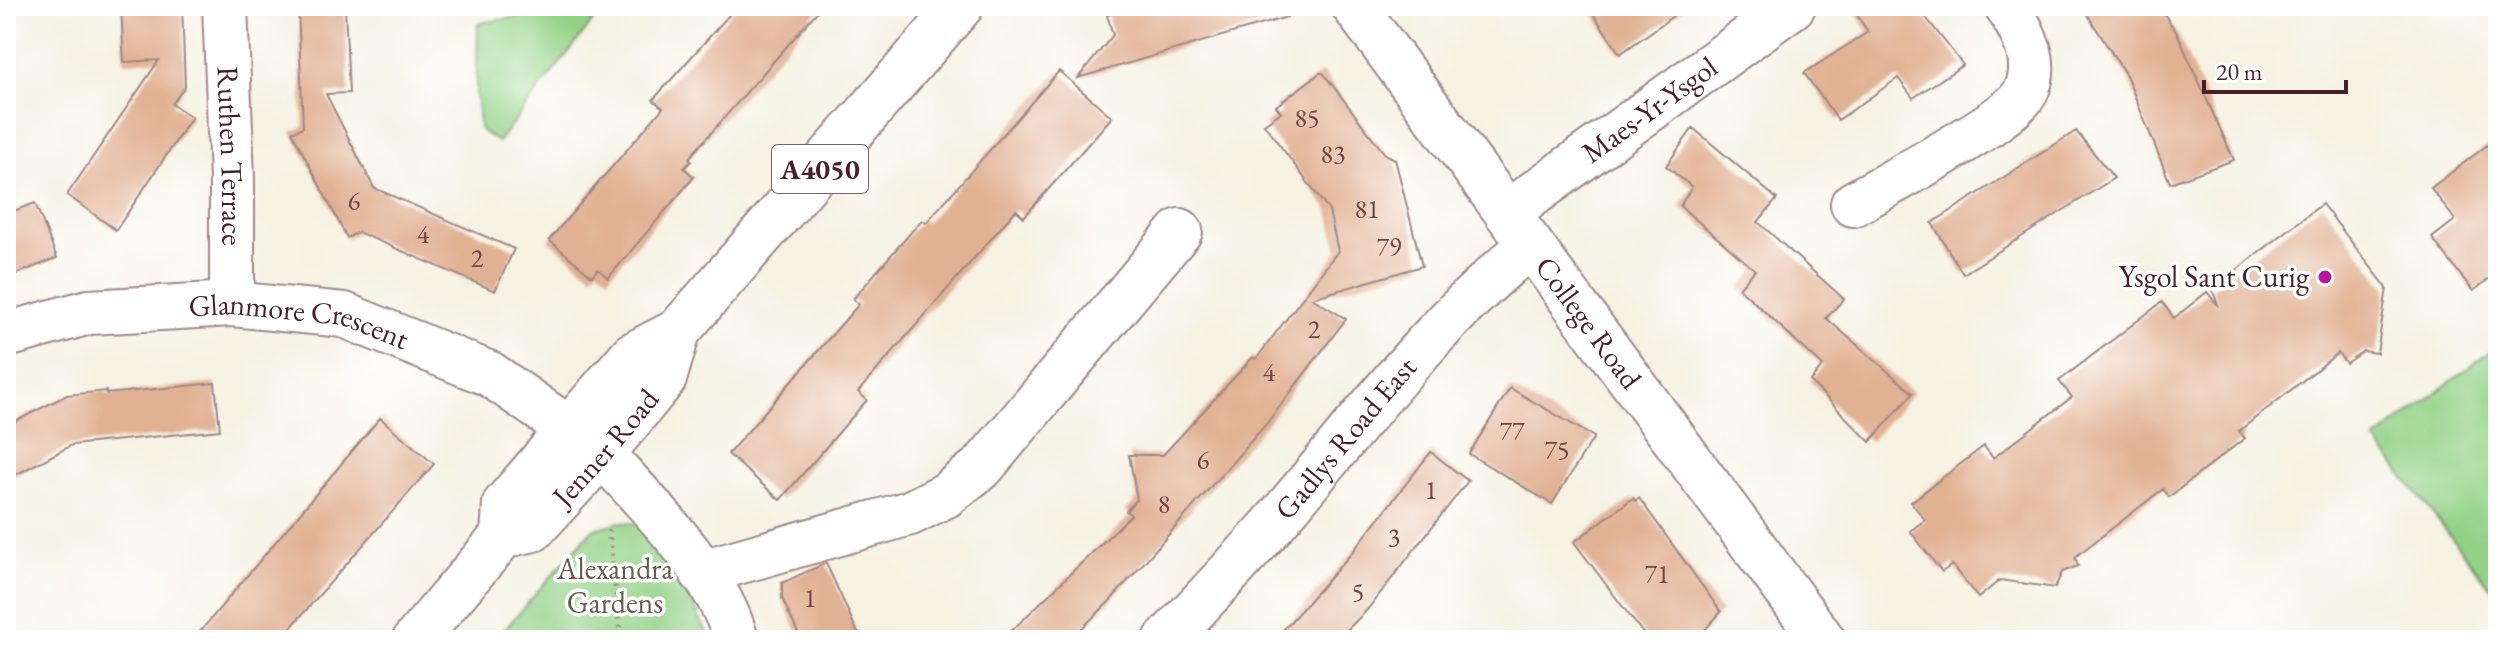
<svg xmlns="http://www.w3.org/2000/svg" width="2504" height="646" font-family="'EB Garamond',serif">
  <rect width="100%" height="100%" fill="#fff"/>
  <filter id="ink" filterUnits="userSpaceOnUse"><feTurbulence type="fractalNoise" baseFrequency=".0125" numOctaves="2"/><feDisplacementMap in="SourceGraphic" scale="16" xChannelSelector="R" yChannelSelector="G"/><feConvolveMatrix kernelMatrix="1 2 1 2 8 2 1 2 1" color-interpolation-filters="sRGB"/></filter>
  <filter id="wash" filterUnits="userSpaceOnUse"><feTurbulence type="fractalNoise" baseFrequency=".006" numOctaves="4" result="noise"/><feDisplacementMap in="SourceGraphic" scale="32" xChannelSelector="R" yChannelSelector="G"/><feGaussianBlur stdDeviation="1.8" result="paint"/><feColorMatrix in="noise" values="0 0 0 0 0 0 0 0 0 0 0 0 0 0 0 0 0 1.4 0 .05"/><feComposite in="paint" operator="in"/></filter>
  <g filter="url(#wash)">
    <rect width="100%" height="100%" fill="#f5f2e3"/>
    <path fill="#93d186" stroke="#6e7858" stroke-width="2" d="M540,6H605L498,142L480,130L476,95L478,23L540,14Z
      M2498,345V597L2375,440Z
      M619,522L638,524L690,599L711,640H495L592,530Z"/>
    <g id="blocks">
      <path fill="#e1b193" d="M121,6H182L185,86L172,104L192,117L116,230L67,195L159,60L124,62Z
        M298,6H345L349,93L326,94L374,188L514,249L495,291L358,232L347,238L292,132L303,127Z
        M737,6H822L689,158L691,161L684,168L694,177L608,278L598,269L592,276L549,240L663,108L653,100Z
        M1138,6H1285L1287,17L1078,78L1113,35L1107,15Z
        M1588,6H1687L1620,54Z
        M1851,6H1917L1963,65L1913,98L1898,78L1838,120L1804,73L1868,32Z
        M2082,6H2159L2178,35L2234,160L2170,183L2127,77Z
        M1059,71L1112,117L1024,217L1016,210L858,392L867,400L780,500L728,454L859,304L853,299L898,247L922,220L926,223Z
        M1320,73H1323L1385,154L1395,159L1422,266L1312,298L1346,319L1267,423L1111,600L1070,640H1002L1131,515L1126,511L1137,499L1129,455H1163L1253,357L1256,359L1338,251L1329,211L1264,124L1281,112L1276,106Z
        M1693,128L1777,199L1758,222L1844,299L1826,318L1913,393L1870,442L1810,381L1823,366L1739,288L1755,270L1680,206L1692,187L1666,166Z
        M2076,131L2114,178L1963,274L1932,223Z
        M2498,137V272L2473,291L2432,238L2455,220L2431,188Z
        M35,203L57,258L6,278V214Z
        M2322,204L2387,288L2377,353L2363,351L2346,363L2338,353L2239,431L2245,438L2169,497L2163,489L2075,557L2078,566L2062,572L2055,588L2000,580L1978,598L1952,565L1942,572L1910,531L1925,520L1911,502L1984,446L1993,458L2072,397L2059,381L2162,302L2174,318L2207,292L2219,307L2212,289Z
        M215,383L220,430L72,445L6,480V426L67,395L106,391V394Z
        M1510,388L1594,437L1552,504L1469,454Z
        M380,418L434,464L280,640H193Z
        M1431,452L1468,481L1367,610L1337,640H1274L1350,555Z
        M1633,498L1635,501L1639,498L1721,612L1696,640H1648L1574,542Z
        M826,563L861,640H801L782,598V583Z"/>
    </g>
  </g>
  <g filter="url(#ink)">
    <use href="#blocks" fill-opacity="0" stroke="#a08887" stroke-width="2"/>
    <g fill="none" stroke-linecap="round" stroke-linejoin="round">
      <defs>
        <g id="minor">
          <path id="s1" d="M225,6L232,179V304"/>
          <path id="s2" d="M1354,6L1823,640"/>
          <path d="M1853,204C1886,185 2011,120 2025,93C2041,63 2023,31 2007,6"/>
          <path id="s3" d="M1507,213L1793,6"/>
          <path id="s4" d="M6,335L89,312L232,304L344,315L490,374L569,429"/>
          <path d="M602,454C648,504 719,574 736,640"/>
          <path d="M702,572L910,513L946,495L983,466L1180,231"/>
          <path id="s5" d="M1166,640C1201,603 1236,566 1270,528C1355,430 1429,326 1531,245"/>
        </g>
        <g id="major">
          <path id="s6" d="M503,536L533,529L602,454L664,379L678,331"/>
          <path d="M415,640L503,536L505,504L569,429L632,355L678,331L961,6"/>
        </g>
      </defs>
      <use href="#minor" stroke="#a08887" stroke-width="48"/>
      <use href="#major" stroke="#a08887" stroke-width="48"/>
      <path stroke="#a08887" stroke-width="5" stroke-dasharray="2 6" stroke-linecap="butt" d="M609,530L621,640"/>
      <use href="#minor" stroke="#fff" stroke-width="44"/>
      <use href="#major" stroke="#fff" stroke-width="44"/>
    </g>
  </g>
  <circle fill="#b5179e" stroke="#fff" stroke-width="3" cx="2325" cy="277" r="8"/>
  <g text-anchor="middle" stroke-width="7" stroke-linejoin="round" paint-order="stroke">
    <g font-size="26" fill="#704445">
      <text x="1307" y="127">85</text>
      <text x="1333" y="163">83</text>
      <text x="354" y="210">6</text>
      <text x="1367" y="218">81</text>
      <text x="423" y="243">4</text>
      <text x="1389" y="256">79</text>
      <text x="477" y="267">2</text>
      <text x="1314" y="338">2</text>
      <text x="1269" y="381">4</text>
      <text x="1512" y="440">77</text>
      <text x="1557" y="459">75</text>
      <text x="1203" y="469">6</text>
      <text x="1431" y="499">1</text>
      <text x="1164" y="513">8</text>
      <text x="1394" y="546">3</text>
      <text x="1657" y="583">71</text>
      <text x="1358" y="601">5</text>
      <text x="810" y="607">1</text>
    </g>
    <rect fill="#fff" stroke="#80626b" stroke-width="2" x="772" y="145" width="96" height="48" rx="6"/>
    <g font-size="28" font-weight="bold" fill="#4a1f2b">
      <text x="820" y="179">A4050</text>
    </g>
    <g font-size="30" fill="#4a1f2b" stroke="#fff">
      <text dy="10" stroke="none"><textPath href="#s3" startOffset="176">Maes-Yr-Ysgol</textPath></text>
      <text dy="10" stroke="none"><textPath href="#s1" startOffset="150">Ruthen Terrace</textPath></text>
      <text dy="10" stroke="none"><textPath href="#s2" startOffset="394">College Road</textPath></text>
      <text dy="10" stroke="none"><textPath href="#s4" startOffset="298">Glanmore Crescent</textPath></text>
      <text dy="10" stroke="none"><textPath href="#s5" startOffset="270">Gadlys Road East</textPath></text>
      <text dy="10" stroke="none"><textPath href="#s6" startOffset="140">Jenner Road</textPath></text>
    </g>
    <g font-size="30" fill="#4a1f2b" stroke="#fff" text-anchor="end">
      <text x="2309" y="287">Ysgol Sant Curig</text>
    </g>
    <g font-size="30" fill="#645d4b" stroke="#fff">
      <text x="615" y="579">Alexandra<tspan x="615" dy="34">Gardens</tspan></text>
    </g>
  </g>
  <rect width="2504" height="646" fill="none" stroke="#fff" stroke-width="32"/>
  <path d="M2204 80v12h142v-12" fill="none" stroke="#4a1f2b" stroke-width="4"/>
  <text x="2216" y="80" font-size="24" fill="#4a1f2b" stroke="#ffffff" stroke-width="6" paint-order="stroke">20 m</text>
</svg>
